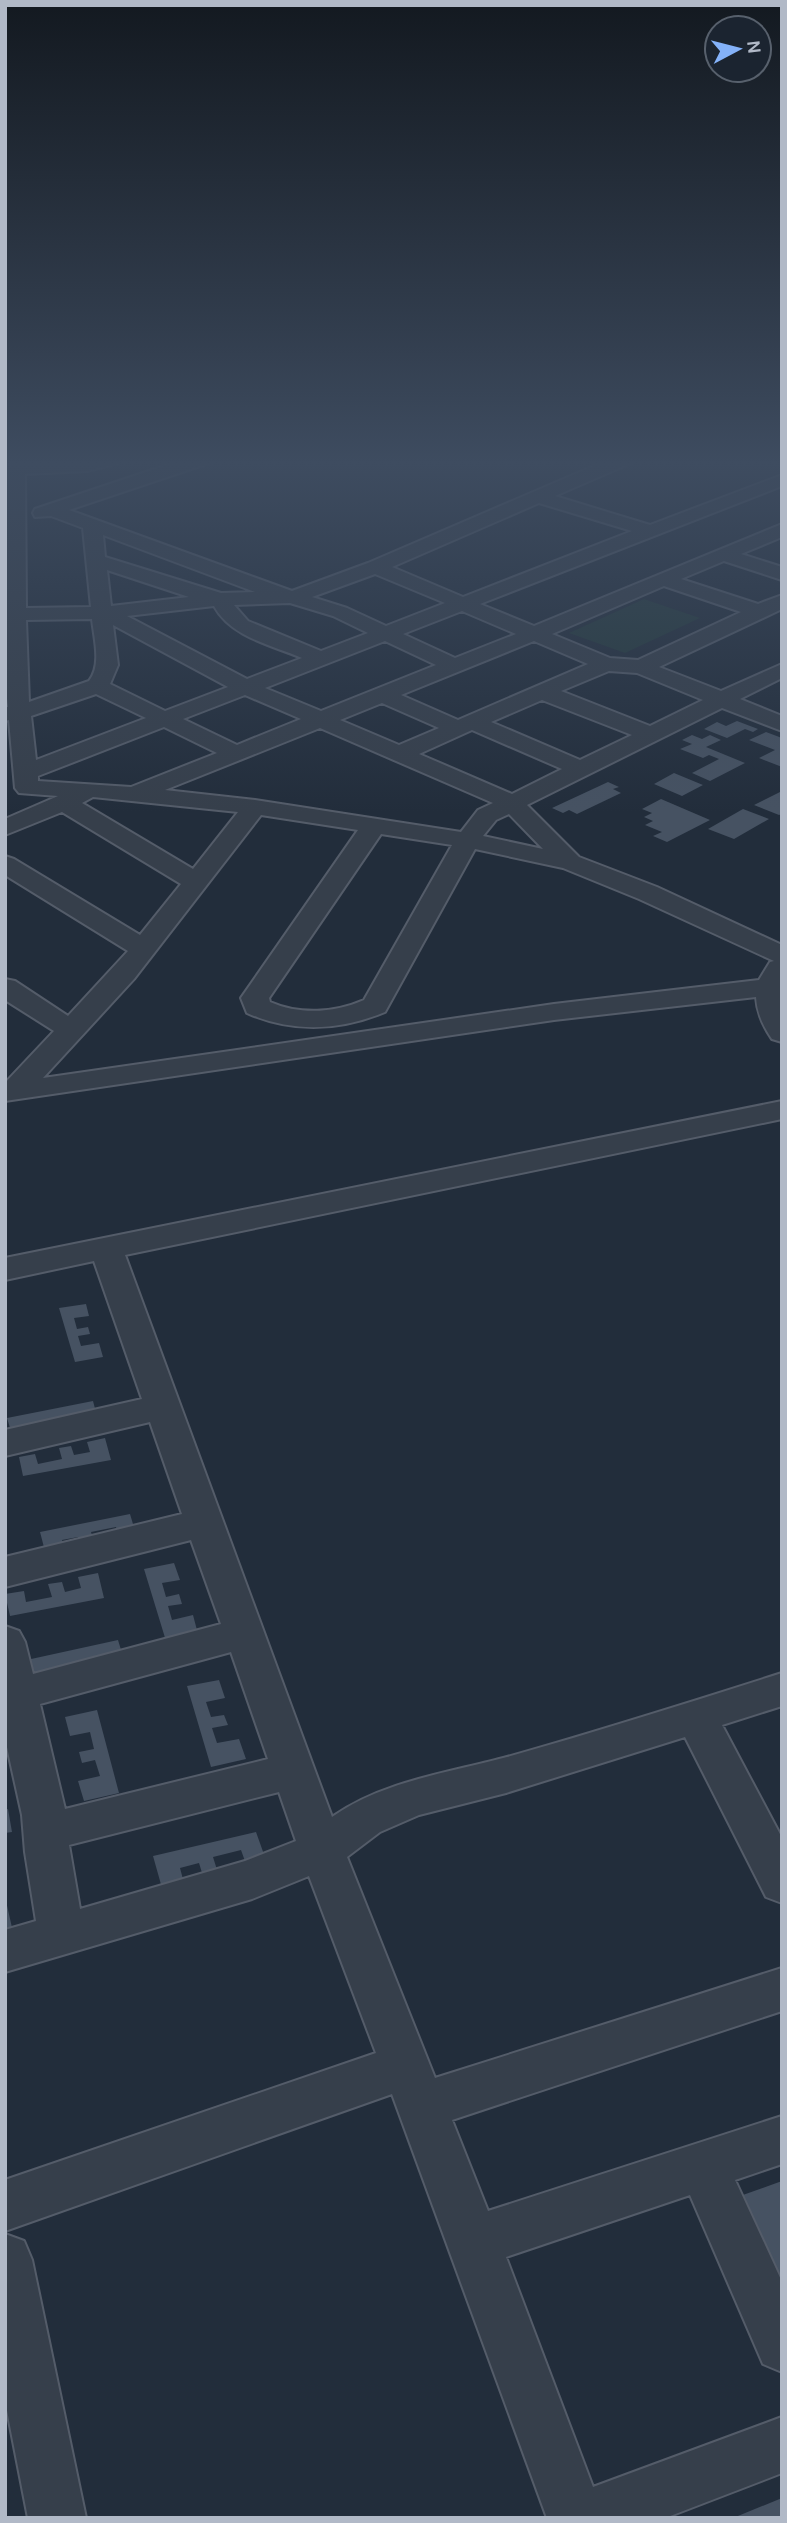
<svg xmlns="http://www.w3.org/2000/svg" width="787" height="2523" font-family="Karla,sans-serif">
  <rect width="100%" height="100%" fill="#222d3b"/>
  <path fill="#24393c" d="M644,599L700,618L625,653L569,633Z"/>
  <path fill="#465262" d="M737,721L758,729L753,732L745,729L727,738L704,729L717,722L726,726Z
    M766,732L782,738V767L759,758L775,750L749,740Z
    M692,735L702,739L710,735L721,740L706,747L745,763L710,781L692,773L719,759L709,755L703,758L680,749L692,744L682,740Z
    M674,773L703,785L682,796L654,784Z
    M608,782L619,787L613,789L621,793L577,814L569,810L563,813L552,808Z
    M782,791V814L779,815L754,805Z
    M661,799L710,820L667,842L653,836L662,832L645,825L653,821L644,817L652,813L642,809Z
    M743,809L769,819L734,839L708,829Z
    M86,1304L89,1316L74,1318L77,1329L88,1327L90,1334L78,1336L81,1346L99,1343L103,1357L75,1362L59,1308Z
    M93,1401L98,1420L79,1414L56,1418L59,1429L13,1438L7,1418Z
    M105,1438L111,1460L23,1476L19,1457L35,1454L38,1464L62,1459L59,1448L71,1446L74,1455L90,1452L87,1442Z
    M130,1514L136,1534L119,1538L116,1527L91,1532L95,1544L82,1547L78,1537L62,1540L65,1551L46,1555L40,1532Z
    M174,1563L180,1580L162,1583L166,1597L179,1594L182,1604L168,1606L172,1620L193,1615L198,1634L166,1641L144,1569Z
    M98,1573L104,1598L10,1616L5,1594L24,1591L26,1602L52,1597L48,1584L62,1582L65,1592L81,1588L78,1577Z
    M118,1640L125,1663L103,1656L77,1661L81,1675L63,1666L46,1670L49,1683L29,1687L22,1661Z
    M219,1680L225,1698L206,1702L211,1717L224,1715L228,1725L212,1728L217,1743L239,1739L246,1759L211,1767L187,1686Z
    M97,1710L119,1793L84,1801L78,1781L100,1776L95,1760L82,1763L79,1752L94,1749L90,1732L70,1736L65,1717Z
    M8,1809L12,1832L5,1833V1810Z
    M256,1832L266,1860L246,1864L241,1850L213,1857L218,1873L203,1876L199,1863L180,1868L184,1883L162,1888L153,1856Z
    M6,1901L13,1932L5,1934V1902Z
    M782,2181V2280L740,2196Z
    M782,2498V2518H733Z"/>
  <g fill="none" stroke-linecap="round" stroke-linejoin="round">
    <defs>
      <path id="service" d="M452,459H463L464,460L459,463Z"/>
      <path id="minor" d="M92,459H121L118,463L87,471L25,474L26,608L91,607L83,528L51,516L35,517L33,513L35,509L185,459H212L209,463L69,510L292,591L368,563L610,459H634L631,463L555,496L650,525L782,475V486L480,604L534,626L782,524V537L741,554L782,567V580L724,561L681,579L758,604L782,595V609L659,667L721,691L782,664V678L740,699L782,716V731L722,708L527,805L579,857L657,887L782,945V1042L772,1039C763,1026 757,1013 756,997L554,1020L5,1101V1083L54,1031L5,1000V979L15,981L68,1016L128,951L5,875V856L14,859L140,935L181,884L62,812L5,835V819L58,796L19,793L15,788L9,720L5,721V707H8L5,681V465ZM539,503L632,531L463,597L392,567ZM103,535L255,592L221,593L105,557ZM107,570L189,597L111,606ZM375,574L445,603L386,626L347,608L312,597ZM664,586L741,612L638,660L610,658L552,634ZM290,603L333,616L368,633L321,651L248,621L234,605ZM214,606C231,637 271,645 302,658L247,679L127,616ZM462,611L516,634L455,658L403,634ZM92,619C94,638 102,665 89,681L29,702L26,620ZM113,625L228,687L165,711L110,684L118,665ZM385,641L436,665L321,711L265,688ZM534,641L588,664L458,720L401,695ZM609,671L637,673L703,700L650,726L561,691ZM96,694L146,718L36,760L31,716ZM245,695L301,719L237,745L183,719ZM542,700L632,735L580,760L491,722ZM382,703L439,728L399,745L340,720ZM164,727L217,753L131,787L38,781V776ZM320,728L493,803L478,810L461,832L255,800L165,790ZM472,730L562,769L512,794L419,754ZM93,797L238,812L193,869L82,803ZM509,814L543,849L483,836L496,820ZM261,815L358,830L241,998L247,1013C293,1033 339,1031 385,1012L475,849L563,868L639,899L774,961L770,962L759,980L554,1004L43,1078L134,979ZM381,834L452,845L364,1000C334,1013 300,1015 270,1002L269,998Z
        M782,1101V1119L125,1255L332,1817C383,1781 448,1773 507,1757C599,1731 691,1702 782,1673V1706L722,1725L782,1838V1903L766,1897L685,1737L506,1793L419,1815L380,1832L347,1857L435,2078L782,1968V2011L452,2120L488,2211L782,2116V2164L735,2180L782,2282V2372L763,2364L690,2195L506,2257L593,2487L782,2417V2473L665,2518H547L392,2094L5,2231V2180L376,2053L309,1876L252,1899L5,1972V1930L36,1921L25,1852L22,1815L5,1738V1626L19,1631L25,1642L33,1674L221,1624L191,1540L5,1587V1557L182,1514L150,1422L5,1456V1430L142,1399L94,1261L5,1280V1258ZM231,1652L268,1759L65,1809L40,1704ZM279,1792L296,1841L245,1861L80,1909L69,1845Z
        M5,2234L24,2241L32,2260L86,2518H28L5,2400Z"/>
    </defs>
    <use href="#service" stroke="#545c69" stroke-width="3"/>
    <use href="#minor" stroke="#545c69" stroke-width="4"/>
    <use href="#service" fill="#363f4b" fill-rule="evenodd"/>
    <use href="#minor" fill="#363f4b" fill-rule="evenodd"/>
  </g>
  <linearGradient id="sky" x2="0" y2="1"><stop stop-color="#131920"/><stop offset="0.57" stop-color="#3e4c60"/><stop offset="1" stop-color="#3e4c60" stop-opacity="0"/></linearGradient>
  <rect width="787" height="812" fill="url(#sky)"/>
  <rect width="787" height="2523" fill="none" stroke="#b1b9c7" stroke-width="14"/>
  <g transform="translate(738 49) rotate(83)"><circle r="33" fill="#1b2430" stroke="#57606c" stroke-width="2"/>
  <path d="M0-5L12 26L0 18L-12 26Z" fill="#84b2f9"/>
  <text y="-10" font-size="19" font-weight="bold" text-anchor="middle" fill="#b1b9c7">N</text>
  </g>
</svg>
